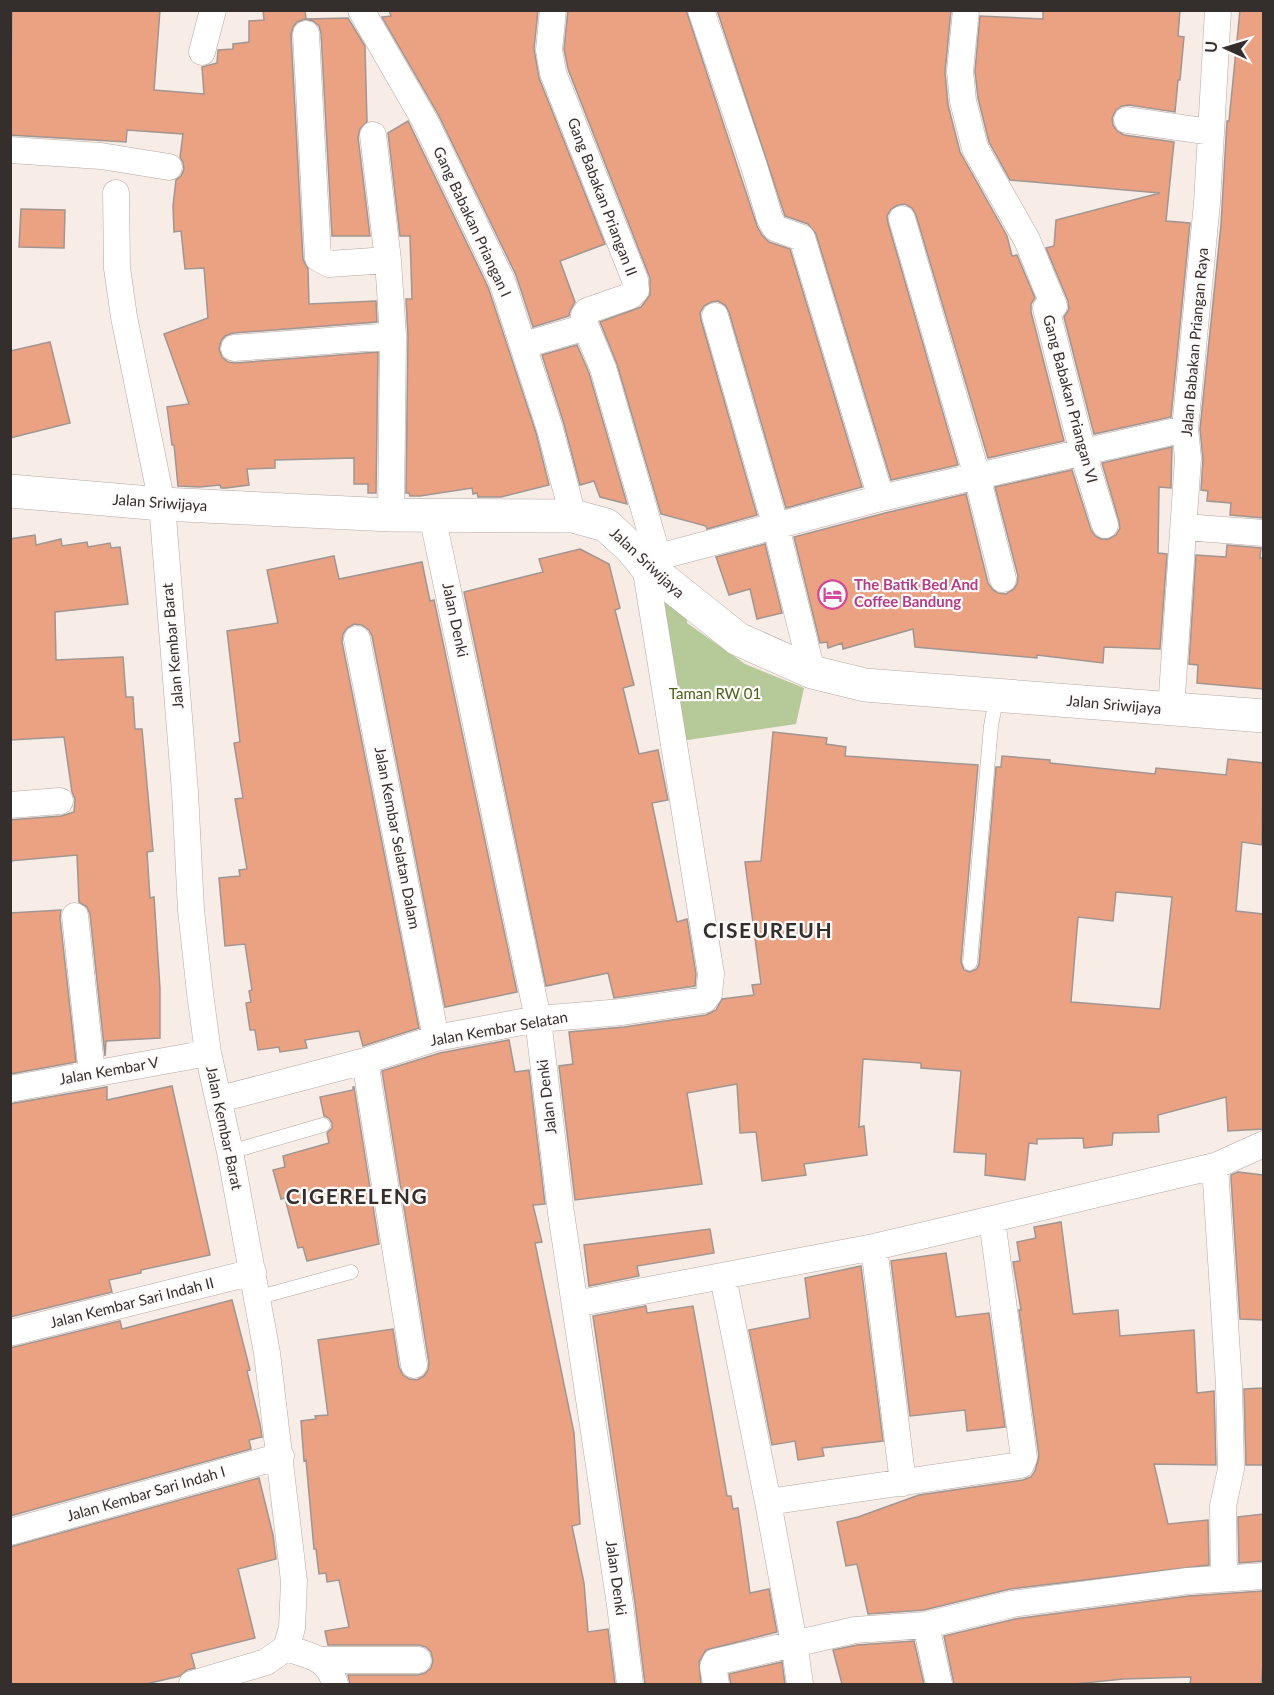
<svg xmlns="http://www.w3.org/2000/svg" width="1274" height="1695" font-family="Lato,sans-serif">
  <rect width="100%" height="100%" fill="#f8ece6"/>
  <path fill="#b5c999" d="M652,584L686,605L687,623L745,664L804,688L796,724L681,741Z"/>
  <path fill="#eaa283" stroke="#a19591" stroke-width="1.5" fill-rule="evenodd" d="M12,10H160L154,90L204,94L202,67L217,63L218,50L233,49V44L249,42V21L264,20L263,10H305L306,19L348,18L365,46L367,122L360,129L358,137L370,236H332L321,33L319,26L313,21L305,19L297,22L293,27L291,35L303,259L308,269L309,304L376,301L377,322L233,333L225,336L221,341L219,349L222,357L228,362L235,363L378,352L376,493H368V484H354V458L275,460V468L247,469L249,485L226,488H221L220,485L200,487L178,486L174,445H172L167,407L189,404L164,334L208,318L204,268L185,269L181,231L174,232L173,206L176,180L181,176L184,169L183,162L180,157L183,134L127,130L126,142L10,135Z
    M389,10H538L534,49L539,78L605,244L560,261L575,302L570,311L569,316L533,327L516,275L438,114L382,17L391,16Z
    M568,10H686L757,226L762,235L769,242L790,249L862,487L786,508L729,312L725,305L718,301L711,302L704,306L700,313L701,320L757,515L707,529L706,526L661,514L617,364L600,322L641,307L650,295V278L568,69L564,49Z
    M717,10H951L945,72L948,105L960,152L1007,236L1012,256L1017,255L1035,298L1031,304V312L1064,441L988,458L916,215L912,208L905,204L898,205L891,209L887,216L888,223L958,465L891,480L816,234L808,224L785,216L784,213Z
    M1043,10H1180L1178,36L1184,37L1180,80H1178L1175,112L1129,105L1122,106L1116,110L1112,118L1113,125L1117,131L1124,135L1174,142L1166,221L1190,223L1171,417L1094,434L1064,317L1069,309L1068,301L1046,248L1054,246L1056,220L1160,193L1010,180L989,142L978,98L975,71L980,16L1043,19Z
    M1240,10H1263V518L1230,515L1231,503L1207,501L1208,491L1201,490L1203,459L1200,429L1221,225L1227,121H1229Z
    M408,121L488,287L536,433L549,485L501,497H478L477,493L473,494L472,488L420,496H410L409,493H406L408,336L406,299H412L410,236H400L388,133Z
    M21,209L65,210L64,248L19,247Z
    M50,342L70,423L10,438V351Z
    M577,345L589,373L627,504L600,497L594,481L580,485L564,424L542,355Z
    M1172,447L1171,488L1159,487L1158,553L1167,554L1160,649L1104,647L1103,663L1037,655V658L915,647L913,629L843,649L842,643L828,648L827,642L820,643L794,537L885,513L966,494L988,583L993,590L998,593L1006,594L1014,589L1017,584L1018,576L995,487L1072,470L1091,530L1095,536L1101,539H1109L1116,535L1120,528L1119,521L1102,463Z
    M35,535L36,545L61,539L62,546L87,542L88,547L110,543L111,548L120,547L128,604L55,612L56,660L123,657L126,697H133L135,729H142L153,851L147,852L150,898L154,897L160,989V1038L106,1041L105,1056L90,914L87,907L79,902L77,855L10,861V820L61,816L74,812L75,799L72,792L64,737L10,740V539Z
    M765,544L782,613L757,619L750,589L729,595L716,557Z
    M1227,545L1261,548L1260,558H1263V689L1197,683L1198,665L1189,664L1196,555L1226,557Z
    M580,549L609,564L620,608L615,610L634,685L623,688L639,754L658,750L668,800L652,803L677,922L687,919L696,974L695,986L614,998L608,973L546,986L464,592L543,572L539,559Z
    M334,556L339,579L422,562L430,601L434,600L517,992L445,1007L372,636L369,630L362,625L354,624L347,628L343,634L342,642L419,1028L363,1046L359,1031L305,1040L307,1048L280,1052L279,1047L258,1050L255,1030H250L246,1003L251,1002L249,991L252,990L245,944L225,946L219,878L240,876L239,870L247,869L235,799L243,798L234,743L240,742L227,631L278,623L267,570Z
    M773,732L827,738L826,744L846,747L845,756L978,765L961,962L964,970L970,972L977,969L979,964L996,767H1001L1002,756L1050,760V763L1155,774L1156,768L1226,775L1228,759L1263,763L1262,845L1242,842L1236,911L1263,914V1129L1228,1131L1226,1097L1158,1115L1159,1132L1113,1133L1112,1145L1084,1148L1083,1138L1037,1139V1144L1029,1143L1025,1180L985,1175L986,1154L954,1152L961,1071L921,1068V1063L863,1059L859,1127L864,1126L867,1155L804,1164L806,1175L762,1181L756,1132L740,1133L737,1084L687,1093L702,1184L575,1200L559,1066L573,1064L569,1032L624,1027L706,1015L716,1010L722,999L754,995L752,985L761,984L745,862L761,861ZM1116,892L1172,897L1160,1009L1071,1002L1078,917L1113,921Z
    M61,910L60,918L76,1062L10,1074V913Z
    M509,1040L515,1072L529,1070L545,1204L533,1205L542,1242L535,1243L574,1433L580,1524L572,1526L584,1583L588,1632L608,1629L615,1684H350L348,1675H418L425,1673L431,1668L433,1661L431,1652L426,1647L419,1645H328L325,1631L349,1627L339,1580L327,1582L326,1573L319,1574L316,1549H314L306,1460L304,1461L301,1421L316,1419L315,1416L328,1415L318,1340L393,1329L399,1367L403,1375L409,1379L417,1380L424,1376L428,1370L429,1363L382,1071L440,1053Z
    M172,1086L210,1255L141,1270V1273L109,1280L112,1292L10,1317V1104L107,1087V1100Z
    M353,1087H354L379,1244L307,1261L303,1247L298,1248L285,1198L281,1199L273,1170L285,1167L283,1156L329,1143L327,1133L332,1128V1123L329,1118L324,1116L320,1097L353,1090Z
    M1238,1172L1263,1175V1320L1240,1319L1231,1178V1175Z
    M1061,1222L1073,1314L1118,1310L1120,1336L1194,1330L1197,1393L1214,1391L1216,1465L1154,1464L1168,1524L1208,1520L1209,1565L1010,1589L924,1610L868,1614L857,1564L846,1566L837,1522L858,1517L919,1495L1023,1480L1031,1477L1035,1471L1039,1456L1019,1310H1021L1013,1262L1020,1261L1017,1242L1036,1238L1034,1227Z
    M710,1229L714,1253L637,1266L639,1276L589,1286L584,1245Z
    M946,1253L956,1317L989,1313L1005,1427L967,1431L965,1410L910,1416L891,1261Z
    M861,1266L883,1441L822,1448L824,1456L798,1460L795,1441L772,1445L749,1330L810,1318L805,1278Z
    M232,1300L250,1370L247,1371L260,1424L262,1437L249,1440L251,1449L10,1516V1348L120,1321L122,1329Z
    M646,1306L647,1313L693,1306L727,1496H731L733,1509L738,1508L750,1593L769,1589L777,1632L706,1650L699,1662L701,1684H645L635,1603L593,1316Z
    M1263,1388V1465H1246L1244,1389Z
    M259,1478L273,1535L276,1559L238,1569L255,1638L191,1654L195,1668L187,1670L180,1676L146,1684H10V1547Z
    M1263,1514V1561L1239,1563L1238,1517Z
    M1263,1591V1664L1261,1684H1190L1191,1677L1123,1679L1075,1684H954L944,1636L1015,1619L1189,1596Z
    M914,1641L924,1684H842L833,1650L857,1645Z
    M782,1662L785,1684H731L729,1674Z"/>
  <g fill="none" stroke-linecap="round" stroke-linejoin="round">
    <defs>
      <path id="service" d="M970,963L991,726L997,694
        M230,1152L323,1125
        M256,1298L351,1272"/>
      <path id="minor" d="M361,10L425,121L502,281L550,429L573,516
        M553,10L549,50L553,73L635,280L636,290L630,296L587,311L584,315L586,327L603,368L658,557
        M701,10L754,166L770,219L775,228L802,238L881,498
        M966,10L960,71L963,101L975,148L1027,240L1054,306L1046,308L1083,453L1105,525
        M306,34L318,258L329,264L388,260
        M202,52L213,10
        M1127,120L1211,132
        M373,135L388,260L393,336
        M10,150L101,156L169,167
        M116,193L117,268L124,317L162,504L185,792L191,910L200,993L208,1053L230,1152L267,1353L294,1581L292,1628L286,1648L266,1662L192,1684
        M902,219L977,476L1003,579
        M715,316L776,527L812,672
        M524,345L586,327
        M234,348L393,336L391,515
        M432,515L538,1019L561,1213L620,1605L630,1684
        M1184,527L1264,533
        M357,639L436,1038
        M1171,710L1188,458L1185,429L1207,203L1218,10
        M10,805L60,801
        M75,916L92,1074
        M365,1061L414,1365
        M10,1089L208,1053
        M220,1099L365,1061L436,1038L538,1019L622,1012L704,1000L709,994L711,974L645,565L658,557L881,498L1185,429
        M1215,1166L1229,1385L1231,1469L1223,1506L1224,1578
        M874,1247L903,1483
        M723,1277L768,1502L1021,1465L1024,1458L992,1220
        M575,1304L874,1247L955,1228L1215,1166L1264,1144
        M10,1333L253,1272
        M768,1502L794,1643L800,1684
        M10,1532L281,1456
        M926,1625L939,1684
        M286,1648C310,1656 328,1657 335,1684
        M321,1660H418
        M716,1684L713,1667L715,1662L855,1630L926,1625L1012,1604L1188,1581L1264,1576"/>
      <path id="secondary" d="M10,491L162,504L391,515L573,516L606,525L631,548L645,565L738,639L812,672L865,685L1264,716"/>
    </defs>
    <use href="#service" stroke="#b4a8a4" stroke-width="15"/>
    <use href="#minor" stroke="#b4a8a4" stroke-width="27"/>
    <use href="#secondary" stroke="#b4a8a4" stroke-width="34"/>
    <use href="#service" stroke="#fff" stroke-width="14"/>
    <use href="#minor" stroke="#fff" stroke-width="26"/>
    <use href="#secondary" stroke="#fff" stroke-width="33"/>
  </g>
  <defs>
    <symbol id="hotel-ring" viewBox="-11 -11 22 22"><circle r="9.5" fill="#fefbfa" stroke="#d1479c" stroke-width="1.5"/><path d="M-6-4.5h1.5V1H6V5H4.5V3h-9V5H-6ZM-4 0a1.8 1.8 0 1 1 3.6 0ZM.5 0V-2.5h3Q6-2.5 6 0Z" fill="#d1479c"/></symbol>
  </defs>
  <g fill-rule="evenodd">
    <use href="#hotel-ring" x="816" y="578" width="33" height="33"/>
  </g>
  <g text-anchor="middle" stroke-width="4.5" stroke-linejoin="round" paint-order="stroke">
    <g font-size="15" fill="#342f2d" stroke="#fefbfa">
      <text transform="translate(602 197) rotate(69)" y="5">Gang Babakan Priangan II</text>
      <text transform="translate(472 222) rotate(65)" y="5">Gang Babakan Priangan I</text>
      <text transform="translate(1195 342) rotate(-85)" y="5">Jalan Babakan Priangan Raya</text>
      <text transform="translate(1070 399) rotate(75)" y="5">Gang Babakan Priangan VI</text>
      <text transform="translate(160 503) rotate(4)" y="5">Jalan Sriwijaya</text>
      <text transform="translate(647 563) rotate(43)" y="5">Jalan Sriwijaya</text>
      <text transform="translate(455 620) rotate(78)" y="5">Jalan Denki</text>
      <text transform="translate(173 646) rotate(-95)" y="5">Jalan Kembar Barat</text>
      <text transform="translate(1114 705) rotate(5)" y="5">Jalan Sriwijaya</text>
      <text transform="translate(397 838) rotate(79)" y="5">Jalan Kembar Selatan Dalam</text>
      <text transform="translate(499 1029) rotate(-10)" y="5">Jalan Kembar Selatan</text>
      <text transform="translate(109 1071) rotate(-10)" y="5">Jalan Kembar V</text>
      <text transform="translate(547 1097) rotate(-97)" y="5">Jalan Denki</text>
      <text transform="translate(224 1128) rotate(78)" y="5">Jalan Kembar Barat</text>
      <text transform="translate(132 1303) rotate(-14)" y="5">Jalan Kembar Sari Indah II</text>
      <text transform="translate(146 1494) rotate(-16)" y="5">Jalan Kembar Sari Indah I</text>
      <text transform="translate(616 1578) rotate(82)" y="5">Jalan Denki</text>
    </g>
    <g font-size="15" font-weight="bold" fill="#b23c85" stroke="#fefbfa" text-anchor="start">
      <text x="854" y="590">The Batik Bed And<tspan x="854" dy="17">Coffee Bandung</tspan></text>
    </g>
    <g font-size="15" fill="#486018" stroke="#fefbfa">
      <text x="715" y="699">Taman RW 01</text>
    </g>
    <g font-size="21" font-weight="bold" letter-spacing="1.5" fill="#342f2d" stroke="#fefbfa">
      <text x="768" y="938">CISEUREUH</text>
      <text x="357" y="1204">CIGERELENG</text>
    </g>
  </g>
  <rect width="1274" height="1695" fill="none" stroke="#342f2d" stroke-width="24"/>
  <g transform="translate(1226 48) rotate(274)" stroke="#fefbfa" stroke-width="4.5" paint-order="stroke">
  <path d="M0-4.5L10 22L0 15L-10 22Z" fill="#342f2d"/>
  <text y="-9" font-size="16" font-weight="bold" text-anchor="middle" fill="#342f2d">U</text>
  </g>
</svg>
